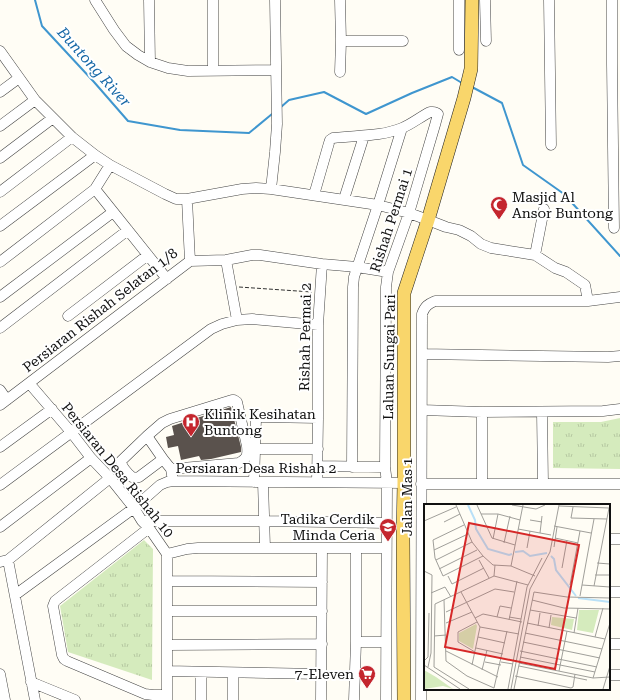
<svg xmlns="http://www.w3.org/2000/svg" width="620" height="700" font-family="'Roboto Serif',serif">
  <defs>
    <pattern id="park-tufts" width="24" height="20" patternUnits="userSpaceOnUse"><rect width="24" height="20" fill="#d5ebbd"/><path d="M3 7l-1-3M5 7V3M7 7l1-3M15 17l-1-3M17 17v-4M19 17l1-3" fill="none" stroke="#b6c8a1"/></pattern>
  </defs>
  <rect width="100%" height="100%" fill="#fffdf5"/>
  <path fill="url(#park-tufts)" d="M620,418V469L553,468V422H601Z
    M144,540L153,549L152,680L68,652L60,606Z"/>
  <g fill="none" stroke-linecap="round" stroke-linejoin="round">
    <path stroke="#3f96cf" stroke-width="2" d="M35,0L42,26L94,82L128,121L180,130L249,133L272,114
      M472,87L502,103L523,165L564,194L620,256
      M281,107L289,100L324,92L366,114L412,93L452,77L462,83"/>
  </g>
  <path fill="#5a524d" d="M231,407L241,447V452L211,459L201,460L199,456L181,460L178,446L168,448L166,437L174,435L172,426Z"/>
  <g fill="none" stroke-linecap="round" stroke-linejoin="round">
    <defs>
      <path id="minor" d="M95,0L114,30L126,46L138,55L150,62L168,68L188,71L276,70
        M149,0L150,62
        M213,0V70
        M340,0L341,41L340,72
        M459,0V50
        M485,0L486,41
        M549,0L551,145
        M612,0V64L614,228
        M341,41H403
        M0,51L35,100L72,137L95,155L110,165L165,194L176,199H187L242,189L256,188L271,189L378,205L409,213L428,220L446,227L459,230L471,236L481,244L491,248L535,255L555,268L566,272L585,285L588,301
        M0,92L19,78
        M0,126L35,100
        M0,158L53,118
        M95,189L167,279
        M271,189L275,152L277,124L275,0
        M0,192L72,137
        M314,195L329,143L330,140L333,138C356,135 380,137 402,128C412,124 420,117 430,112C433,112 435,111 438,114L435,125L409,213L388,272L386,287L385,467L387,483L386,700
        M344,199L364,136
        M0,226L95,155
        M535,255L544,209
        M226,260L237,320
        M190,261L226,260L252,255H260L322,264L357,267L388,272
        M0,262L95,189L110,165
        M0,297L113,212
        M68,316L148,255
        M0,328L128,230
        M422,354L608,357L620,356
        M29,383L71,432L91,458L110,478L134,508L142,521L149,528L167,554V700
        M0,390L7,400
        M0,405L190,261L187,199
        M422,410L482,412L603,411L620,409
        M542,412L543,484
        M147,436L163,459
        M0,447L52,409
        M255,449H318
        M318,466L385,467
        M352,467L353,287L354,277L378,205L402,128
        M171,469L239,463C247,458 248,456 247,446L237,402L234,400H232L170,419L162,423L147,436L121,461C121,466 128,474 132,477C135,478 136,478 139,477L163,459L171,469L173,481
        M254,482L256,419L258,417H262L318,418
        M263,482L265,548
        M317,482L318,418V325L322,264
        M421,484H620
        M482,484V412
        M0,485L211,329L222,324L237,320L252,319L318,325
        M142,521H264L386,523
        M0,527L91,458
        M149,528L55,601L53,606L62,655L64,659L67,661L145,694L153,695H167
        M609,539H620
        M356,548V642H386
        M167,554L187,549L198,548H386
        M8,560L35,700
        M0,562L8,560L110,478
        M167,581L322,582
        M609,592H620
        M15,595L134,508L160,485L167,482L173,481L404,483
        M167,611H322
        M609,644H620
        M167,645L322,644
        M167,671L321,674
        M0,674L5,700
        M609,675H620
        M31,682L75,700
        M201,700V672
        M233,700V673
        M321,700L322,548
        M354,700L356,642
        M421,700L422,314C425,306 428,304 435,301H588L620,297"/>
      <path id="major" d="M404,700L403,537L404,483V293L428,220L464,98L471,69L472,0"/>
    </defs>
    <use href="#minor" stroke="#444" stroke-width="11"/>
    <use href="#major" stroke="#222" stroke-width="14"/>
    <path stroke="#333" stroke-width="1" stroke-dasharray="4 2" stroke-linecap="butt" d="M239,287L312,292"/>
    <use href="#minor" stroke="#fff" stroke-width="10"/>
    <use href="#major" stroke="#f9d66b" stroke-width="13"/>
  </g>
  <defs>
    <symbol id="mosque-pin" viewBox="-11 -11 22 30"><path d="M0 17L-7.5 6A9.5 9.5 0 1 1 7.5 6Z" fill="#c4262e" stroke="#fff"/><path d="M3.5-4.9A6 6 0 1 0 3.5 4.9A5 5 0 1 1 3.5-4.9Z" fill="#fff"/></symbol>
    <symbol id="hospital-pin" viewBox="-11 -11 22 30"><path d="M0 17L-7.5 6A9.5 9.5 0 1 1 7.5 6Z" fill="#c4262e" stroke="#fff"/><path d="M-5-5h3v3.5h4V-5h3V5h-3V1.5h-4V5h-3Z" fill="#fff"/></symbol>
    <symbol id="school-pin" viewBox="-11 -11 22 30"><path d="M0 17L-7.5 6A9.5 9.5 0 1 1 7.5 6Z" fill="#c4262e" stroke="#fff"/><path d="M0-5L7-2L0 1L-7-2ZM-4 1L0 2.5L4 1V4Q0 6-4 4Z" fill="#fff"/></symbol>
    <symbol id="supermarket-pin" viewBox="-11 -11 22 30"><path d="M0 17L-7.5 6A9.5 9.5 0 1 1 7.5 6Z" fill="#c4262e" stroke="#fff"/><path d="M-6-5.5h2.5l.6 2H6L4.5 2H-2.5L-4.4-4H-6ZM-1.5 3.2a1.3 1.3 0 1 0 .1 0ZM3 3.2a1.3 1.3 0 1 0 .1 0Z" fill="#fff"/></symbol>
  </defs>
  <g fill-rule="evenodd">
    <use href="#mosque-pin" x="489" y="195" width="20" height="27"/>
    <use href="#hospital-pin" x="181" y="412" width="20" height="27"/>
    <use href="#school-pin" x="378" y="517" width="20" height="27"/>
    <use href="#supermarket-pin" x="357" y="664" width="20" height="27"/>
  </g>
  <g text-anchor="middle" stroke-width="4" stroke-linejoin="round" paint-order="stroke">
    <g font-size="14" fill="#111" stroke="#fff" text-anchor="start">
      <text x="512" y="202">Masjid Al<tspan x="512" dy="16">Ansor Buntong</tspan></text>
      <text x="204" y="419">Klinik Kesihatan<tspan x="204" dy="16">Buntong</tspan></text>
      <text x="375" y="524" text-anchor="end">Tadika Cerdik<tspan x="375" dy="16">Minda Ceria</tspan></text>
      <text x="354" y="679" text-anchor="end">7-Eleven</text>
    </g>
    <g font-size="14" fill="#111" stroke="#fff">
      <text transform="translate(391 220) rotate(-72)" y="5">Rishah Permai 1</text>
      <text transform="translate(100 310) rotate(-38)" y="5">Persiaran Rishah Selatan 1/8</text>
      <text transform="translate(305 337) rotate(-89)" y="5">Rishah Permai 2</text>
      <text transform="translate(389 357) rotate(-89)" y="5">Laluan Sungai Pari</text>
      <text x="256" y="473">Persiaran Desa Rishah 2</text>
      <text transform="translate(118 470) rotate(51)" y="5">Persiaran Desa Rishah 10</text>
      <text transform="translate(407 497) rotate(-90)" y="5">Jalan Mas 1</text>
    </g>
    <g font-size="15" font-style="italic" fill="#1768a6" stroke="#fff">
      <text transform="translate(94 67) rotate(48)" y="5">Buntong River</text>
    </g>
  </g>
  <g transform="translate(424 504)">
    <rect width="186" height="186" fill="#fffdf5"/>
    <path d="M0,166L12,173L29,185L19,182L0,185Z" fill="#d5ebbd"/>
    <path d="M155,106H175L169,129L153,126ZM128,113L150,115L148,126L127,121ZM52,120L53,122L49,145L35,137V129Z" fill="#d5ebbd"/>
    <path fill="none" stroke="#b9e0f7" stroke-width="2" d="M44,1L51,16L52,25L64,45L85,51L88,50M91,48L99,47L106,52L123,49M127,52L130,55L132,66L152,92M154,94L186,98"/>
    <path fill="none" stroke="#a09f9a" stroke-width="1" d="M32,1L48,38L59,52L69,61L87,62L111,72M53,1L68,34L91,41M88,1L112,5L121,1M135,2L185,4L170,82M149,3L147,14L183,15M57,10H74L96,16M106,16L118,18M0,17L32,3M20,18L36,10M40,21L9,36L11,54L19,72L59,52M130,22L167,29M94,25L127,31M116,29L118,12M131,34L154,39M69,35L74,10M80,39L86,12M130,43L133,23M103,44L106,27M10,46L44,30M12,56L48,38M55,56L65,74M173,59L186,60M87,62L99,1M138,64L143,36M15,65L53,46M0,67L8,71L7,149L4,163M171,71H186M24,72L28,80L60,64M70,72L104,81M146,81L156,27M158,81L186,83M37,88L56,123L48,161M7,89L21,83L27,93M156,92L170,15M20,96L22,157L43,172L70,184L83,127M108,96L140,104L186,105M11,100L10,163L45,185M11,100L70,72L71,61M106,106L152,114M22,108L71,85L90,88M73,113L76,102L87,104M85,113L97,115M51,114L59,110L98,118M85,116L93,77M22,119L48,108M103,119L181,135M114,122L116,109M56,123L95,130M125,124L127,111M101,129L178,145M150,129L154,104M10,132L22,131M54,133L81,139M171,133L179,104M99,138L176,154M52,144L79,150M22,147L74,173M96,147L173,163M51,148L34,138V128L53,118M96,153L171,168M0,157L4,153L5,109M61,158L77,161M77,158L89,160M95,159L169,174L186,173M0,161L36,185M95,162L163,176M58,166L63,146M135,167L143,127M91,172L147,184L149,183L151,170M169,174L186,119M84,185L103,83L118,54M87,185L106,85L126,48L135,1M90,185L110,88L143,93L186,94M179,185L186,162"/>
    <path fill="#d62828" fill-opacity="0.15" stroke="#d62828" stroke-width="2" d="M45,19L155,41L131,165L21,143Z"/>
    <rect width="186" height="186" fill="none" stroke="#111" stroke-width="2"/>
  </g>
</svg>
